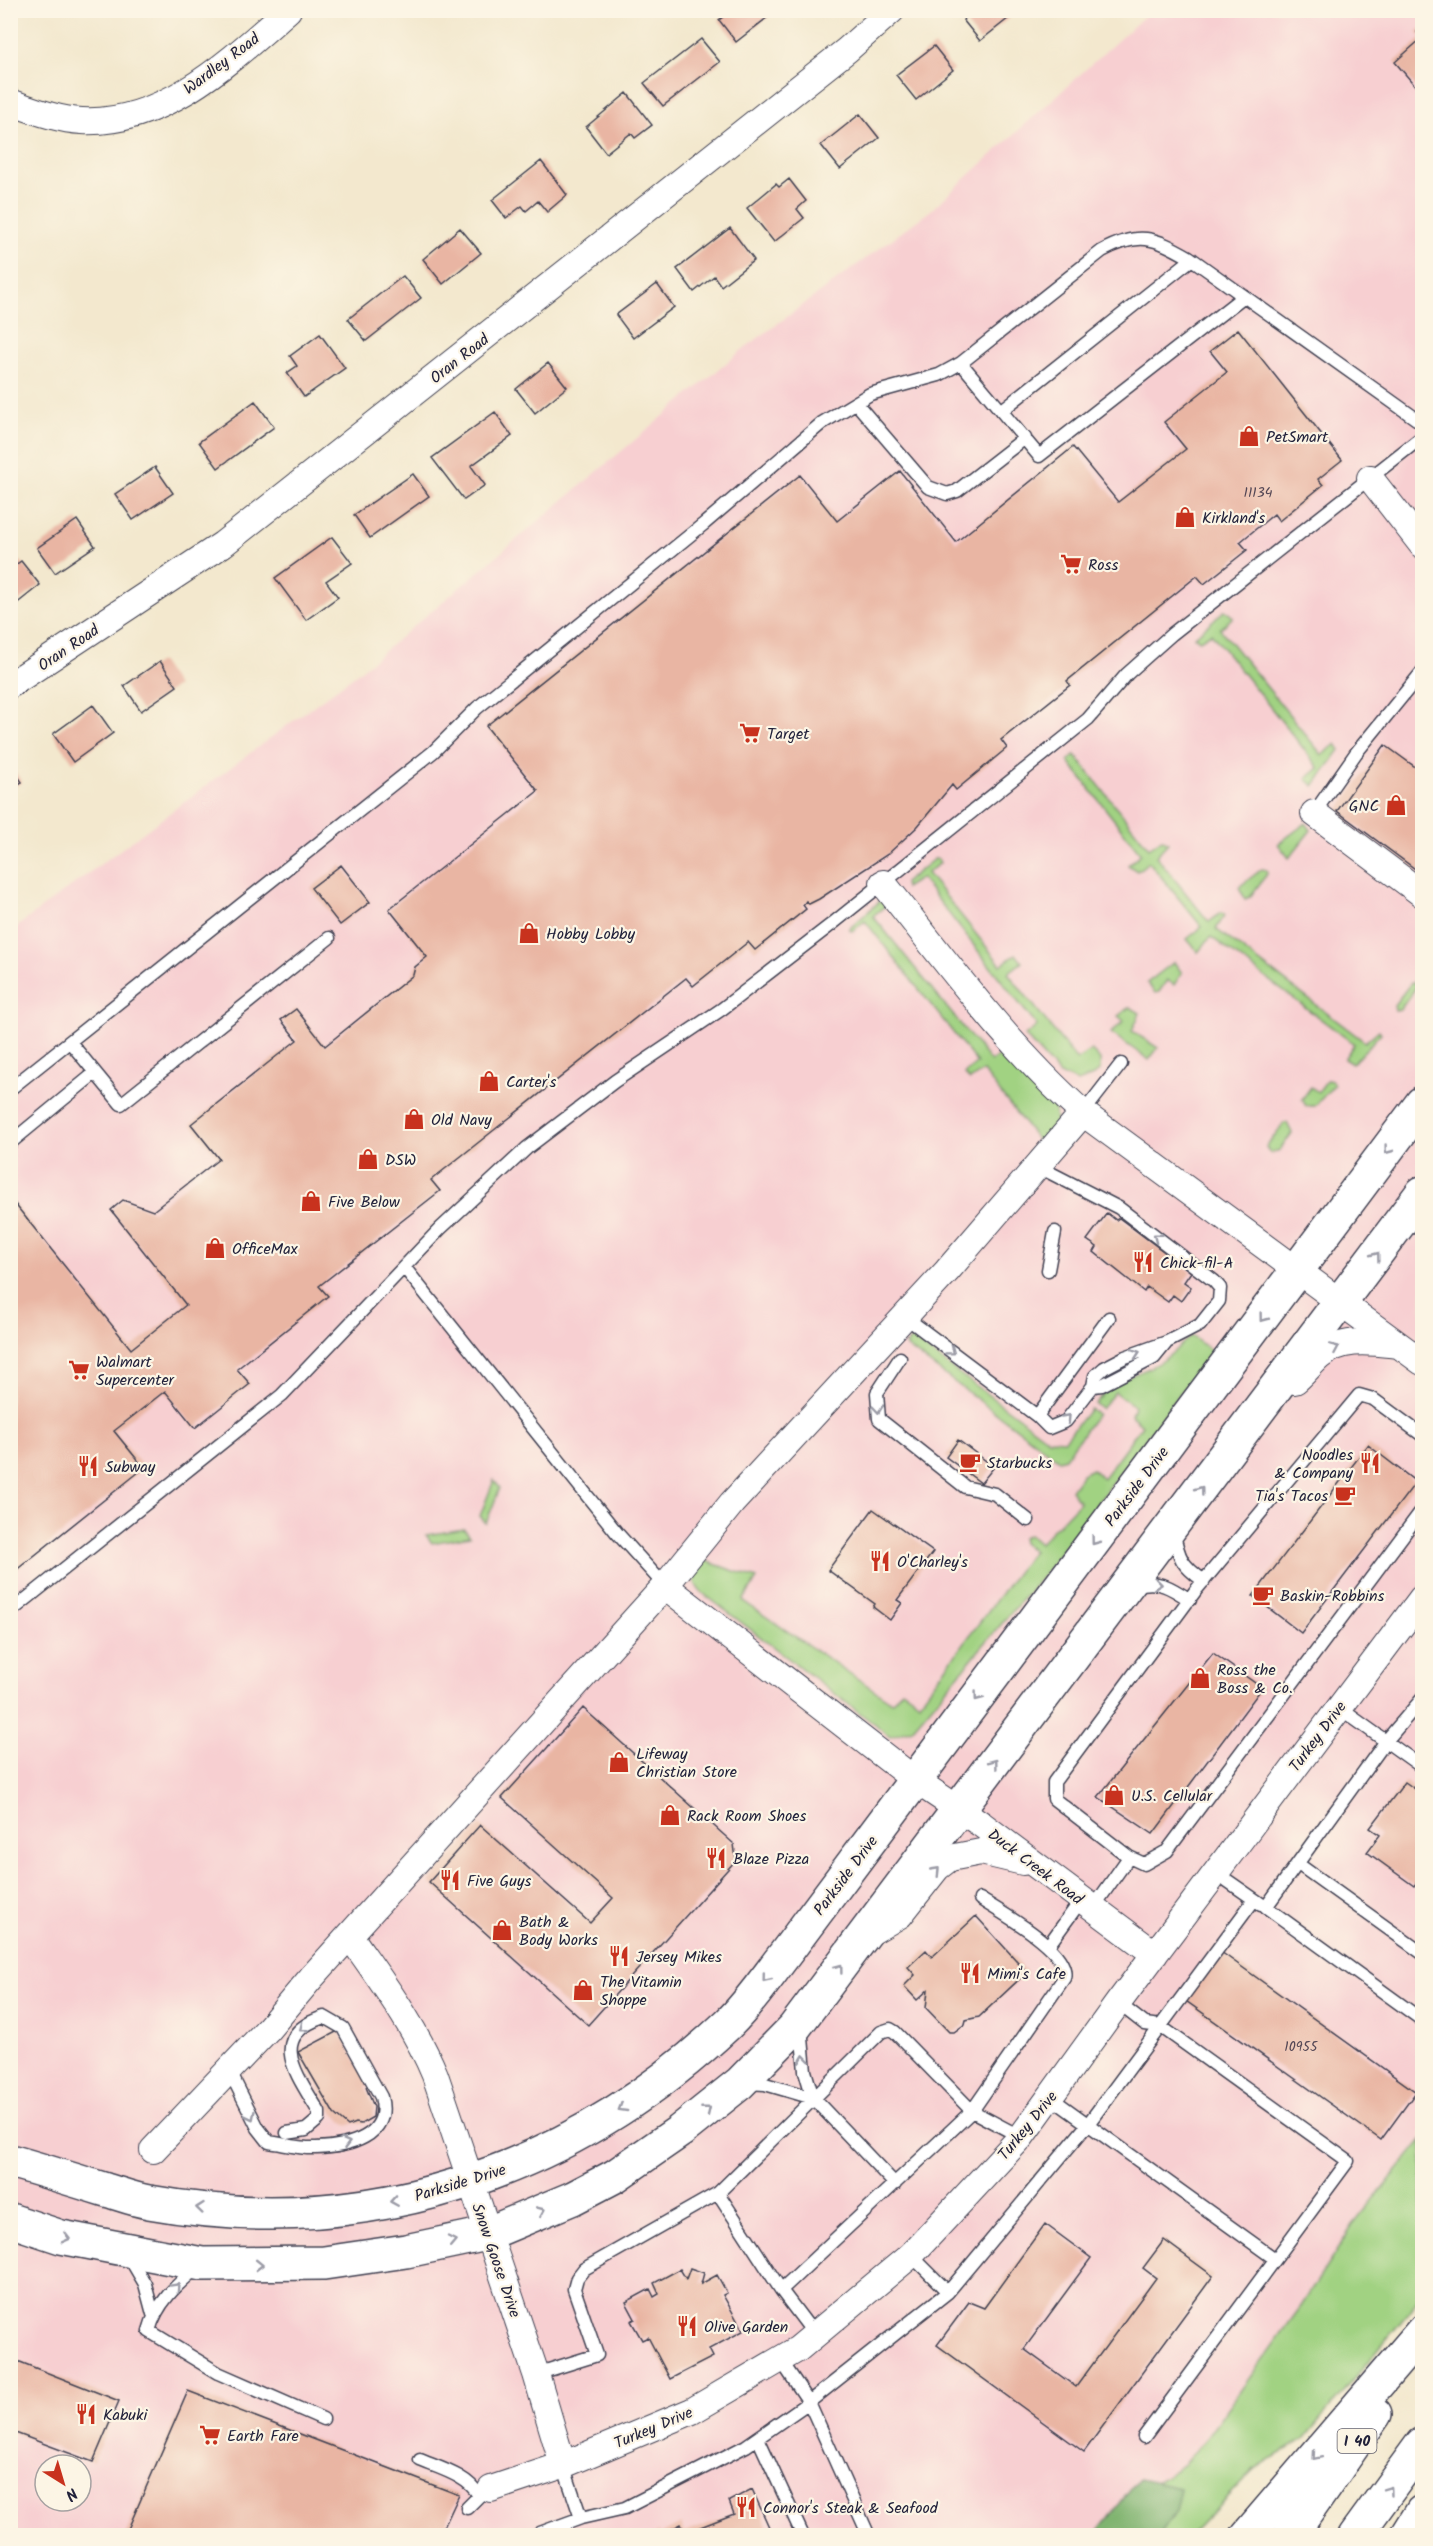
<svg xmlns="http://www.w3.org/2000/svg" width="1433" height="2546" font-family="Kalam,sans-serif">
  <rect width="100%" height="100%" fill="#fcf5e5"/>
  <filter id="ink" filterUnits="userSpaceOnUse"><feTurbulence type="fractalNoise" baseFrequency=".0167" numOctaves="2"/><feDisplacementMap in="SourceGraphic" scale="12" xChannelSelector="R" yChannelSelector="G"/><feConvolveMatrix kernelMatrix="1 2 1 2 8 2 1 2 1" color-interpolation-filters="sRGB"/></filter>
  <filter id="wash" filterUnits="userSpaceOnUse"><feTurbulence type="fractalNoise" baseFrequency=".008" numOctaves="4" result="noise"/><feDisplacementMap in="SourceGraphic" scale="24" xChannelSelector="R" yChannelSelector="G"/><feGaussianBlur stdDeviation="1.35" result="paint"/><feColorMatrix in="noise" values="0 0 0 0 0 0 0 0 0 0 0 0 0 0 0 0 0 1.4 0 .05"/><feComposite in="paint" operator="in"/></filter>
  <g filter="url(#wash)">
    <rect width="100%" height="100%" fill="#f3e8ce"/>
    <path fill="#f7cfd1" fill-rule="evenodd" d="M1150,11H1422V2160L1181,2488L1139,2479L1095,2535L11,2536V931L359,672L742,350L930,211ZM45,2465H81V2501H45Z"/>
    <path fill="#a1d282" stroke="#627a5e" stroke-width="1.5" d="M1225,610L1233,617L1220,629L1322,755L1336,744L1340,750L1314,786L1306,779L1319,768L1211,633L1200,640L1194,637Z
      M1075,755L1149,848L1162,839L1168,843L1156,856L1209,922L1221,913L1225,915L1216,929L1365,1042L1379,1030L1381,1033L1352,1064L1344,1059L1354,1044L1211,937L1198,952L1187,939L1202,927L1149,862L1137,871L1128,865L1141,854L1068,761Z
      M1306,823L1311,830L1289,858L1278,844Z
      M934,859H938L940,863L927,873L1001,965L1016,954L1022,962L1008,973L1077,1060L1091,1050L1100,1060V1070L1093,1076L1078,1082L1060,1075L1025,1036L1037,1026L921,878L905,888L904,883Z
      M1262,869L1267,870V874L1250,897L1245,899L1239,887Z
      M881,900L885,906L873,916L991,1062L1004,1052L1055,1106L1056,1126L1030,1155L1028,1153L1039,1142L983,1071L970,1080L964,1074L977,1063L865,921L852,931L849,929Z
      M1174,962L1182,973L1174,985L1167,980L1159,992L1155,993L1147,983Z
      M1415,982L1416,987L1400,1010L1395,1011L1394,1005L1411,983Z
      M1130,1007L1140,1013L1132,1031L1158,1048L1149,1060L1111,1033L1124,1021L1118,1016Z
      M1327,1080L1332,1081L1334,1085L1315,1106H1306L1302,1099L1311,1087L1318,1092Z
      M1284,1123H1287L1292,1133L1280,1150L1270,1153L1266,1147Z
      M1191,1336L1212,1351L1045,1573L912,1729L890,1736L700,1591C691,1580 692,1571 700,1559L757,1579L743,1601L892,1702L902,1690L920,1702L1033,1551L1023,1543L1022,1538L1029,1535L1039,1544L1080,1502L1071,1490L1082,1474L1092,1469L1103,1478L1142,1425L1131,1415L1134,1406L1115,1392L1101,1409L1095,1404C1115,1374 1140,1377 1166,1358C1175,1352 1182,1343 1191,1336Z
      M911,1338L1048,1439L1065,1440L1090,1409L1097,1414L1065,1458L1059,1460L906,1346Z
      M494,1480L500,1488L486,1523L480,1516Z
      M464,1529L470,1536L432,1543L426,1535Z
      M1422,2140V2294L1409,2312L1304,2439L1253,2470L1190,2535L1095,2536L1139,2479L1155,2483L1184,2464L1207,2437L1302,2305L1353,2225Z"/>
    <path fill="#80b470" stroke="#516b56" stroke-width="1.5" d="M1139,2479L1181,2488L1176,2512L1160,2535H1095Z"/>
    <g id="blocks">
      <path fill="#e9b5a3" d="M726,10H777L736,42L719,20L728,13Z
        M975,10H1019L980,41L963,20Z
        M1422,28V94L1395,62L1422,38L1417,32Z
        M701,39L720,62L663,106L644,83Z
        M934,46L953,70L916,100L896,75Z
        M627,93L652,125L635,138L631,133L606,153L586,127Z
        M860,114L879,138L840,169L821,145Z
        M541,161L567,195L547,212L538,201L526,211L522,206L506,218L492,200Z
        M789,179L806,201L797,209L804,218L774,242L747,208L776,184L779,187Z
        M460,228L481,253L443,284L423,259Z
        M730,228L754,260L721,286L714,276L694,292L677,269Z
        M403,276L421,298L366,341L348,319Z
        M657,284L674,307L633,338L616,315Z
        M1238,329L1342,460L1318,479L1323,485L1279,521L1274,514L1240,542L1247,550L1204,584L1197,576L1067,681L1070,685L1001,740L1007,748L956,790L952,785L917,827L888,854L819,899L809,904L806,901L803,905L806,909L755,950L748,942L693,986L686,978L431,1180L440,1191L319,1286L328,1296L237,1369L250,1384L195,1428L165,1391L114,1431L144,1468L10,1575V1198L131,1349L186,1305L111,1210L123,1200L153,1211L219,1159L191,1124L297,1040L281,1020L296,1009L325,1046L413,975L415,967L427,957L389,909L538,791L486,726L800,475L837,521L900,471L956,542L1073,447L1118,502L1186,449L1164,422L1227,372L1210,351Z
        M320,334L345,368L304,397L287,373L297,366L290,356Z
        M548,363L567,387L535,413L516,389Z
        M255,401L274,427L218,468L199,442Z
        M495,412L512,436L471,466L485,485L464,500L432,458Z
        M155,467L173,493L133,520L115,494Z
        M413,474L429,496L370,538L354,515Z
        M77,520L95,546L55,573L37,548Z
        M332,537L352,563L326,581L338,597L306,620L275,578Z
        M21,561L40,585L10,609V569Z
        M160,661L177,686L141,711L124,686Z
        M93,705L113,733L73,762L53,734Z
        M1385,745L1422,772V874L1337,811Z
        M10,765L22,782L10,789Z
        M341,865L370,902L340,925L311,888Z
        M1107,1213L1116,1220L1119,1218L1191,1272L1184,1282L1191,1287L1181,1301L1173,1295L1168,1302L1147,1287L1144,1292L1094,1252L1097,1247L1087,1240Z
        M958,1440L994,1467L981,1483L946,1457Z
        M1368,1445L1416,1482L1301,1633L1253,1596Z
        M873,1509L933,1552L897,1600L902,1603L890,1620L873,1607L875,1604L828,1570Z
        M1213,1653L1262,1688L1153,1834L1098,1797Z
        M583,1708L734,1844L736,1860L588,2025L429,1882L480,1825L590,1923L613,1898L502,1798Z
        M1405,1782L1422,1794V1875L1414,1886L1367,1852L1380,1835L1370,1828Z
        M976,1916L1027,1972L979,2017L966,2020L965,2024L954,2032H949L926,2008L928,1990L917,2000L904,1986L915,1975L908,1967L926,1950L932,1957Z
        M1221,1952L1416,2092L1381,2140L1186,2001Z
        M338,2031L370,2085L366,2087L374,2107L373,2117L361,2124L355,2123L348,2126L334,2114L298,2052Z
        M1045,2224L1091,2258L1024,2349L1076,2387L1156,2278L1143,2268L1164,2240L1213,2276L1084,2452L937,2345L969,2302L984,2308Z
        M690,2268L704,2273L701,2284L717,2275L727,2293L723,2295L743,2331L709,2349L713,2357L670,2379L648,2337L642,2340L631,2321L635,2319L626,2302L650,2289L654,2297L659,2294L654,2283L680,2269L686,2279Z
        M10,2358L119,2401L93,2462L10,2431Z
        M188,2391L459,2495L440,2536H283L268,2530L266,2536H125Z
        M752,2489L773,2536H649L659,2532L660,2535L681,2524L685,2533L734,2514L729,2501Z"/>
    </g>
  </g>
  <g filter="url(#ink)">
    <use href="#blocks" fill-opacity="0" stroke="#414051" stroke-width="1.5"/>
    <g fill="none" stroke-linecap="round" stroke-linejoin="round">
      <defs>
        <path id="lane" d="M961,363L1039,456L1244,296
          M856,403L928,487L947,494L957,491L1025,438
          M1001,411L1192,259
          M1314,813L1356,753L1422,672
          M70,1042L121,1104L329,938
          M10,1089L433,752L477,708L705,523L822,423L870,394L939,375L961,363L1102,251C1139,231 1154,237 1189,257L1422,423
          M1083,1113L1121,1064
          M10,1143L95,1073
          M404,1267L617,1533L665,1586
          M1048,1270L1055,1232
          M904,1316L1037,1416L1049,1428L1066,1421L1093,1386L1095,1376L1104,1368L1125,1357L1167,1342L1200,1325L1219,1301L1220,1288L1214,1281L1119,1208L1039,1167
          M900,1358L877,1393L879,1419L965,1487L995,1494L1028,1520
          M1093,1386L1102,1385L1154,1358L1167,1342
          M1037,1416L1109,1318
          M1173,1531C1179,1558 1181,1565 1204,1581
          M1136,1586C1157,1578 1172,1588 1190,1600
          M10,1612L282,1395L440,1229L527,1148L615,1081L722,1009L832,924L1088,719L1127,674L1172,634L1422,437
          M1422,1699L1386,1741L1266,1907L1422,2020
          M1338,1707L1422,1767
          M1129,1857L1144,1864L1167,1851L1422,1510
          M1298,1864L1422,1953
          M1215,1872L1261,1904
          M1093,1908L1129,1857L1054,1799V1782L1196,1590L1359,1395L1373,1399L1422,1435
          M1048,1946L1082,1899
          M1118,2003L1145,2024L1160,2026L1348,2161L1144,2437
          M801,2027L805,2071L813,2098L895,2184
          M229,2070L258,2128L269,2142C284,2144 301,2149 316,2148C347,2147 392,2137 381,2097L343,2028L324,2017C265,2036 298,2076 319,2112V2119L306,2130L287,2133
          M747,2083L765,2084L813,2098
          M1050,2097L1275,2259
          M718,2193L781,2290
          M128,2255L145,2284L153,2314
          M911,2255L948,2292
          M198,2267C176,2285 156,2304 149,2331L218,2373L323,2419
          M815,2335L781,2290L972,2111L1064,1978C1072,1951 1000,1912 980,1899
          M536,2374L597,2355L574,2289L577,2278L584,2269L718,2193L881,2032L890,2029L895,2032L972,2111L1021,2137
          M758,2438L803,2536
          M420,2460C439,2468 469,2476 479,2496L491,2489
          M563,2465L581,2518L625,2508L746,2446L809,2402L780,2359
          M467,2508L479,2496
          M541,2536L540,2533L581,2518
          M869,2536L809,2402L948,2292L1088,2124L1254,1900"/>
        <path id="street" d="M10,102C33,110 58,120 82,121C164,125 230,61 288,10
          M1370,478L1422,545
          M10,685L223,544L847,50L892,10
          M1314,813L1422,894
          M883,883C947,962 1007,1046 1083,1113L1422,1362
          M1295,1381C1304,1374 1310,1365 1319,1357C1341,1337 1371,1342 1397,1345
          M665,1586L915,1780L981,1824L1155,1954
          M871,1932L900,1915L937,1868L950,1858L981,1852L1023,1862
          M350,1936C381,1981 414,2024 435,2075L536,2374L563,2465
          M153,2150L269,2028L311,1978L665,1586L732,1503L947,1271L1083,1113
          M491,2489L563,2465L692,2411L798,2349L911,2255L1021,2137L1118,2003L1422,1598"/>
        <path id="secondary" d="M10,2161C42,2170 74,2180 106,2190C120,2194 135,2200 149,2202C366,2241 569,2174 728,2024C749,2004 767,1977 785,1954L1422,1103
          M10,2220L61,2237L202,2264L324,2263L406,2251L487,2234L573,2198L615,2176L680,2131L740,2083L794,2028L1422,1193"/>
        <path id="highway" d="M1247,2536L1422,2332
          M1290,2536L1375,2414
          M1355,2536L1422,2444
          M1407,2536L1422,2512"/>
      </defs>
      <use href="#lane" stroke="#414051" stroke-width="15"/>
      <use href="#street" stroke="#414051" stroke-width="28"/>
      <use href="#secondary" stroke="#414051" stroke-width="36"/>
      <use href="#highway" stroke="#414051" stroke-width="36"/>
      <use href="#lane" stroke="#fff" stroke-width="12"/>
      <use href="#street" stroke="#fff" stroke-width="26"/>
      <use href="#secondary" stroke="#fff" stroke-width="33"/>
      <use href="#highway" stroke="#fff" stroke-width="33"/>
    </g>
    <defs><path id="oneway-chevron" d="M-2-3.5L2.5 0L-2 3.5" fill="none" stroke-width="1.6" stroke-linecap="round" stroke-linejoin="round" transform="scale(1.5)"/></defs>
    <g stroke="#9c9ca7">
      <use href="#oneway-chevron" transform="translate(1388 1150) rotate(127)"/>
      <use href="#oneway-chevron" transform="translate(1157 1237) rotate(-142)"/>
      <use href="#oneway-chevron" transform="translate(1376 1256) rotate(-53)"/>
      <use href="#oneway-chevron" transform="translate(1263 1318) rotate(127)"/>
      <use href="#oneway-chevron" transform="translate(1335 1348) rotate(-24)"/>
      <use href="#oneway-chevron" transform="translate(951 1351) rotate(37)"/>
      <use href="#oneway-chevron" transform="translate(1136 1353) rotate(-19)"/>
      <use href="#oneway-chevron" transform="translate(878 1409) rotate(85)"/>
      <use href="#oneway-chevron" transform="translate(1067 1418) rotate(-47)"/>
      <use href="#oneway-chevron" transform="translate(1200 1490) rotate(-53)"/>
      <use href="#oneway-chevron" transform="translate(1095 1541) rotate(127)"/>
      <use href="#oneway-chevron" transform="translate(1158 1584) rotate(7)"/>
      <use href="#oneway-chevron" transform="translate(978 1697) rotate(127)"/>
      <use href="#oneway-chevron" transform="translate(994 1763) rotate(-53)"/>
      <use href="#oneway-chevron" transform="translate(936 1871) rotate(-46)"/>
      <use href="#oneway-chevron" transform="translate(839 1968) rotate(-53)"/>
      <use href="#oneway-chevron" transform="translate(766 1978) rotate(129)"/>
      <use href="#oneway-chevron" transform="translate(303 2028) rotate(142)"/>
      <use href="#oneway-chevron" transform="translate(804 2059) rotate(-97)"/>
      <use href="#oneway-chevron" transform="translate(622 2108) rotate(149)"/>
      <use href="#oneway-chevron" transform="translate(707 2110) rotate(-39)"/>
      <use href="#oneway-chevron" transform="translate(251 2116) rotate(64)"/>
      <use href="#oneway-chevron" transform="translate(346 2143) rotate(-15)"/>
      <use href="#oneway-chevron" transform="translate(394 2201) rotate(171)"/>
      <use href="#oneway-chevron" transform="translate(200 2208) rotate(-174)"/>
      <use href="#oneway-chevron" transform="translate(541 2211) rotate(-23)"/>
      <use href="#oneway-chevron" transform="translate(66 2238) rotate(14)"/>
      <use href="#oneway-chevron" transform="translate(452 2241) rotate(-12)"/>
      <use href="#oneway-chevron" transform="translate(259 2265) rotate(1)"/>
      <use href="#oneway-chevron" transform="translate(176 2287) rotate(-47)"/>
      <use href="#oneway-chevron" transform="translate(1316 2456) rotate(131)"/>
      <use href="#oneway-chevron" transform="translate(1389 2490) rotate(-54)"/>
    </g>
  </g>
  <defs>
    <symbol id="shop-bare" viewBox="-9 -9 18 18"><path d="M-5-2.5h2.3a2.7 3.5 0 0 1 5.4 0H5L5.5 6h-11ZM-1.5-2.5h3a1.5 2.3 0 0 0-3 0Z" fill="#c8321e" stroke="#fcf5e5" stroke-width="2.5" paint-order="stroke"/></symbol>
    <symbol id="supermarket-bare" viewBox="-9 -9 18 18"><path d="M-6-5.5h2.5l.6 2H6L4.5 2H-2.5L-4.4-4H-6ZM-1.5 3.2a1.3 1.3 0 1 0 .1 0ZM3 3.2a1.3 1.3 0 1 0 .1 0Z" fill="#c8321e" stroke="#fcf5e5" stroke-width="2.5" paint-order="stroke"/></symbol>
    <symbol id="restaurant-bare" viewBox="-9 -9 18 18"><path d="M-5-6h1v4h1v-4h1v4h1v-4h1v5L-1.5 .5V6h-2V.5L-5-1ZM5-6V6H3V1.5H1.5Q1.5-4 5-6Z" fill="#c8321e" stroke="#fcf5e5" stroke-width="2.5" paint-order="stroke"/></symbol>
    <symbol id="cafe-bare" viewBox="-9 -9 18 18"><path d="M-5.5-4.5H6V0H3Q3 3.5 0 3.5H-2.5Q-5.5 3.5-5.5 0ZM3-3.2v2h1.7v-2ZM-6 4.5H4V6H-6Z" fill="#c8321e" stroke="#fcf5e5" stroke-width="2.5" paint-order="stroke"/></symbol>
  </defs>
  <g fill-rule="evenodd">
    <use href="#shop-bare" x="1234" y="421" width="30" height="30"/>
    <use href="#shop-bare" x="1170" y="502" width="30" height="30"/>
    <use href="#supermarket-bare" x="1056" y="549" width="30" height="30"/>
    <use href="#supermarket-bare" x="735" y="718" width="30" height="30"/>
    <use href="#shop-bare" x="1381" y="790" width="30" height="30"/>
    <use href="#shop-bare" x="514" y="918" width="30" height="30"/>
    <use href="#shop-bare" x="474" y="1066" width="30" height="30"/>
    <use href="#shop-bare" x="399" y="1104" width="30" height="30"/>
    <use href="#shop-bare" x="353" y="1144" width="30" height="30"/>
    <use href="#shop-bare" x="296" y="1186" width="30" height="30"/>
    <use href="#shop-bare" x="200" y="1233" width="30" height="30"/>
    <use href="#restaurant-bare" x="1128" y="1247" width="30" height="30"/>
    <use href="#supermarket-bare" x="64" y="1355" width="30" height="30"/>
    <use href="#cafe-bare" x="955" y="1447" width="30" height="30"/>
    <use href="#restaurant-bare" x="1355" y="1448" width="30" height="30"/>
    <use href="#restaurant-bare" x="73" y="1451" width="30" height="30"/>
    <use href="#cafe-bare" x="1330" y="1480" width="30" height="30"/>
    <use href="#restaurant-bare" x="865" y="1546" width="30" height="30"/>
    <use href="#cafe-bare" x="1248" y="1580" width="30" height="30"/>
    <use href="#shop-bare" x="1185" y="1663" width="30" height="30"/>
    <use href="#shop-bare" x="604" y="1747" width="30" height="30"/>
    <use href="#shop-bare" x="1099" y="1780" width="30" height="30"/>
    <use href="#shop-bare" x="655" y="1800" width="30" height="30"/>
    <use href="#restaurant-bare" x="701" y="1843" width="30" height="30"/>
    <use href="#restaurant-bare" x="435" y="1865" width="30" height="30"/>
    <use href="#shop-bare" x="487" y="1915" width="30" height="30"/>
    <use href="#restaurant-bare" x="604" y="1941" width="30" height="30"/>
    <use href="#restaurant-bare" x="955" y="1958" width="30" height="30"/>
    <use href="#shop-bare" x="568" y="1975" width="30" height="30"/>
    <use href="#restaurant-bare" x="672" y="2311" width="30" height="30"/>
    <use href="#restaurant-bare" x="71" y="2399" width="30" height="30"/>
    <use href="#supermarket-bare" x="195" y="2420" width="30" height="30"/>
    <use href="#restaurant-bare" x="731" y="2492" width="30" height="30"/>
  </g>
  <g text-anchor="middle" stroke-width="4.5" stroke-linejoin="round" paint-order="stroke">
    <g font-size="14" fill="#544755">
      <text x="1258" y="497">11134</text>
      <text x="1301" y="2051">10955</text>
    </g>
    <rect fill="#fcf5e5" stroke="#63616e" stroke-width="1.5" x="1337.5" y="2429" width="39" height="24" rx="4.5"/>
    <g font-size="15" font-weight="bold" fill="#22223b">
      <text x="1357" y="2446">I 40</text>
    </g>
    <g font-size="16" fill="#22223b" stroke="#fcf5e5">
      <text transform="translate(221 63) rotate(-37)" y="6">Wardley Road</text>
      <text transform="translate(459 358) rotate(-38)" y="6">Oran Road</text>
      <text transform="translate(68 647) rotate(-34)" y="6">Oran Road</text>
      <text transform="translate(1136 1486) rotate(-53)" y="6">Parkside Drive</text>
      <text transform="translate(1317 1736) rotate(-53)" y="6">Turkey Drive</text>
      <text transform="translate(1036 1866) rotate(37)" y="6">Duck Creek Road</text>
      <text transform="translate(845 1875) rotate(-53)" y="6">Parkside Drive</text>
      <text transform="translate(1027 2125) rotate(-51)" y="6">Turkey Drive</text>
      <text transform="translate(460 2182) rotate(-17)" y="6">Parkside Drive</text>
      <text transform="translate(497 2260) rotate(71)" y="6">Snow Goose Drive</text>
      <text transform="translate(653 2427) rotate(-23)" y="6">Turkey Drive</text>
    </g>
    <g font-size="16" fill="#22223b" stroke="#fcf5e5" text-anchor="start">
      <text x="1266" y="442">PetSmart</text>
      <text x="1202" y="523">Kirkland's</text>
      <text x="1088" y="570">Ross</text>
      <text x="767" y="739">Target</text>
      <text x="1379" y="811" text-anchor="end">GNC</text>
      <text x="546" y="939">Hobby Lobby</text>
      <text x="506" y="1087">Carter's</text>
      <text x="431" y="1125">Old Navy</text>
      <text x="385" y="1165">DSW</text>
      <text x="328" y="1207">Five Below</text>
      <text x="232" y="1254">OfficeMax</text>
      <text x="1160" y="1268">Chick-fil-A</text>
      <text x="96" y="1367">Walmart<tspan x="96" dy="18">Supercenter</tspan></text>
      <text x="1353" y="1460" text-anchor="end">Noodles<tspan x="1353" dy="18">&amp; Company</tspan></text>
      <text x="987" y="1468">Starbucks</text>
      <text x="105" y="1472">Subway</text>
      <text x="1328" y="1501" text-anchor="end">Tia's Tacos</text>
      <text x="897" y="1567">O'Charley's</text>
      <text x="1280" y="1601">Baskin-Robbins</text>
      <text x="1217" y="1675">Ross the<tspan x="1217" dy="18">Boss &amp; Co.</tspan></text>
      <text x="636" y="1759">Lifeway<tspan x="636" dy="18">Christian Store</tspan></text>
      <text x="1131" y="1801">U.S. Cellular</text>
      <text x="687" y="1821">Rack Room Shoes</text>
      <text x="733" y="1864">Blaze Pizza</text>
      <text x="467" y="1886">Five Guys</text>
      <text x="519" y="1927">Bath &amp;<tspan x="519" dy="18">Body Works</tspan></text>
      <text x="636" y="1962">Jersey Mikes</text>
      <text x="987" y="1979">Mimi's Cafe</text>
      <text x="600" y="1987">The Vitamin<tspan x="600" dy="18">Shoppe</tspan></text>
      <text x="704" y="2332">Olive Garden</text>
      <text x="103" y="2420">Kabuki</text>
      <text x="227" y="2441">Earth Fare</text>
      <text x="763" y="2513">Connor's Steak &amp; Seafood</text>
    </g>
  </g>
  <rect width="1433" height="2546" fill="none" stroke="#fcf5e5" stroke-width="36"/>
  <g transform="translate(63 2483) rotate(143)"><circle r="28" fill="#fcf5e5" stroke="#a5a1a1" stroke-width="1.5"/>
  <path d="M0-4.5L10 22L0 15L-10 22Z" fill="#c8321e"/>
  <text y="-9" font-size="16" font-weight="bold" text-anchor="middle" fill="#22223b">N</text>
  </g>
</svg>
